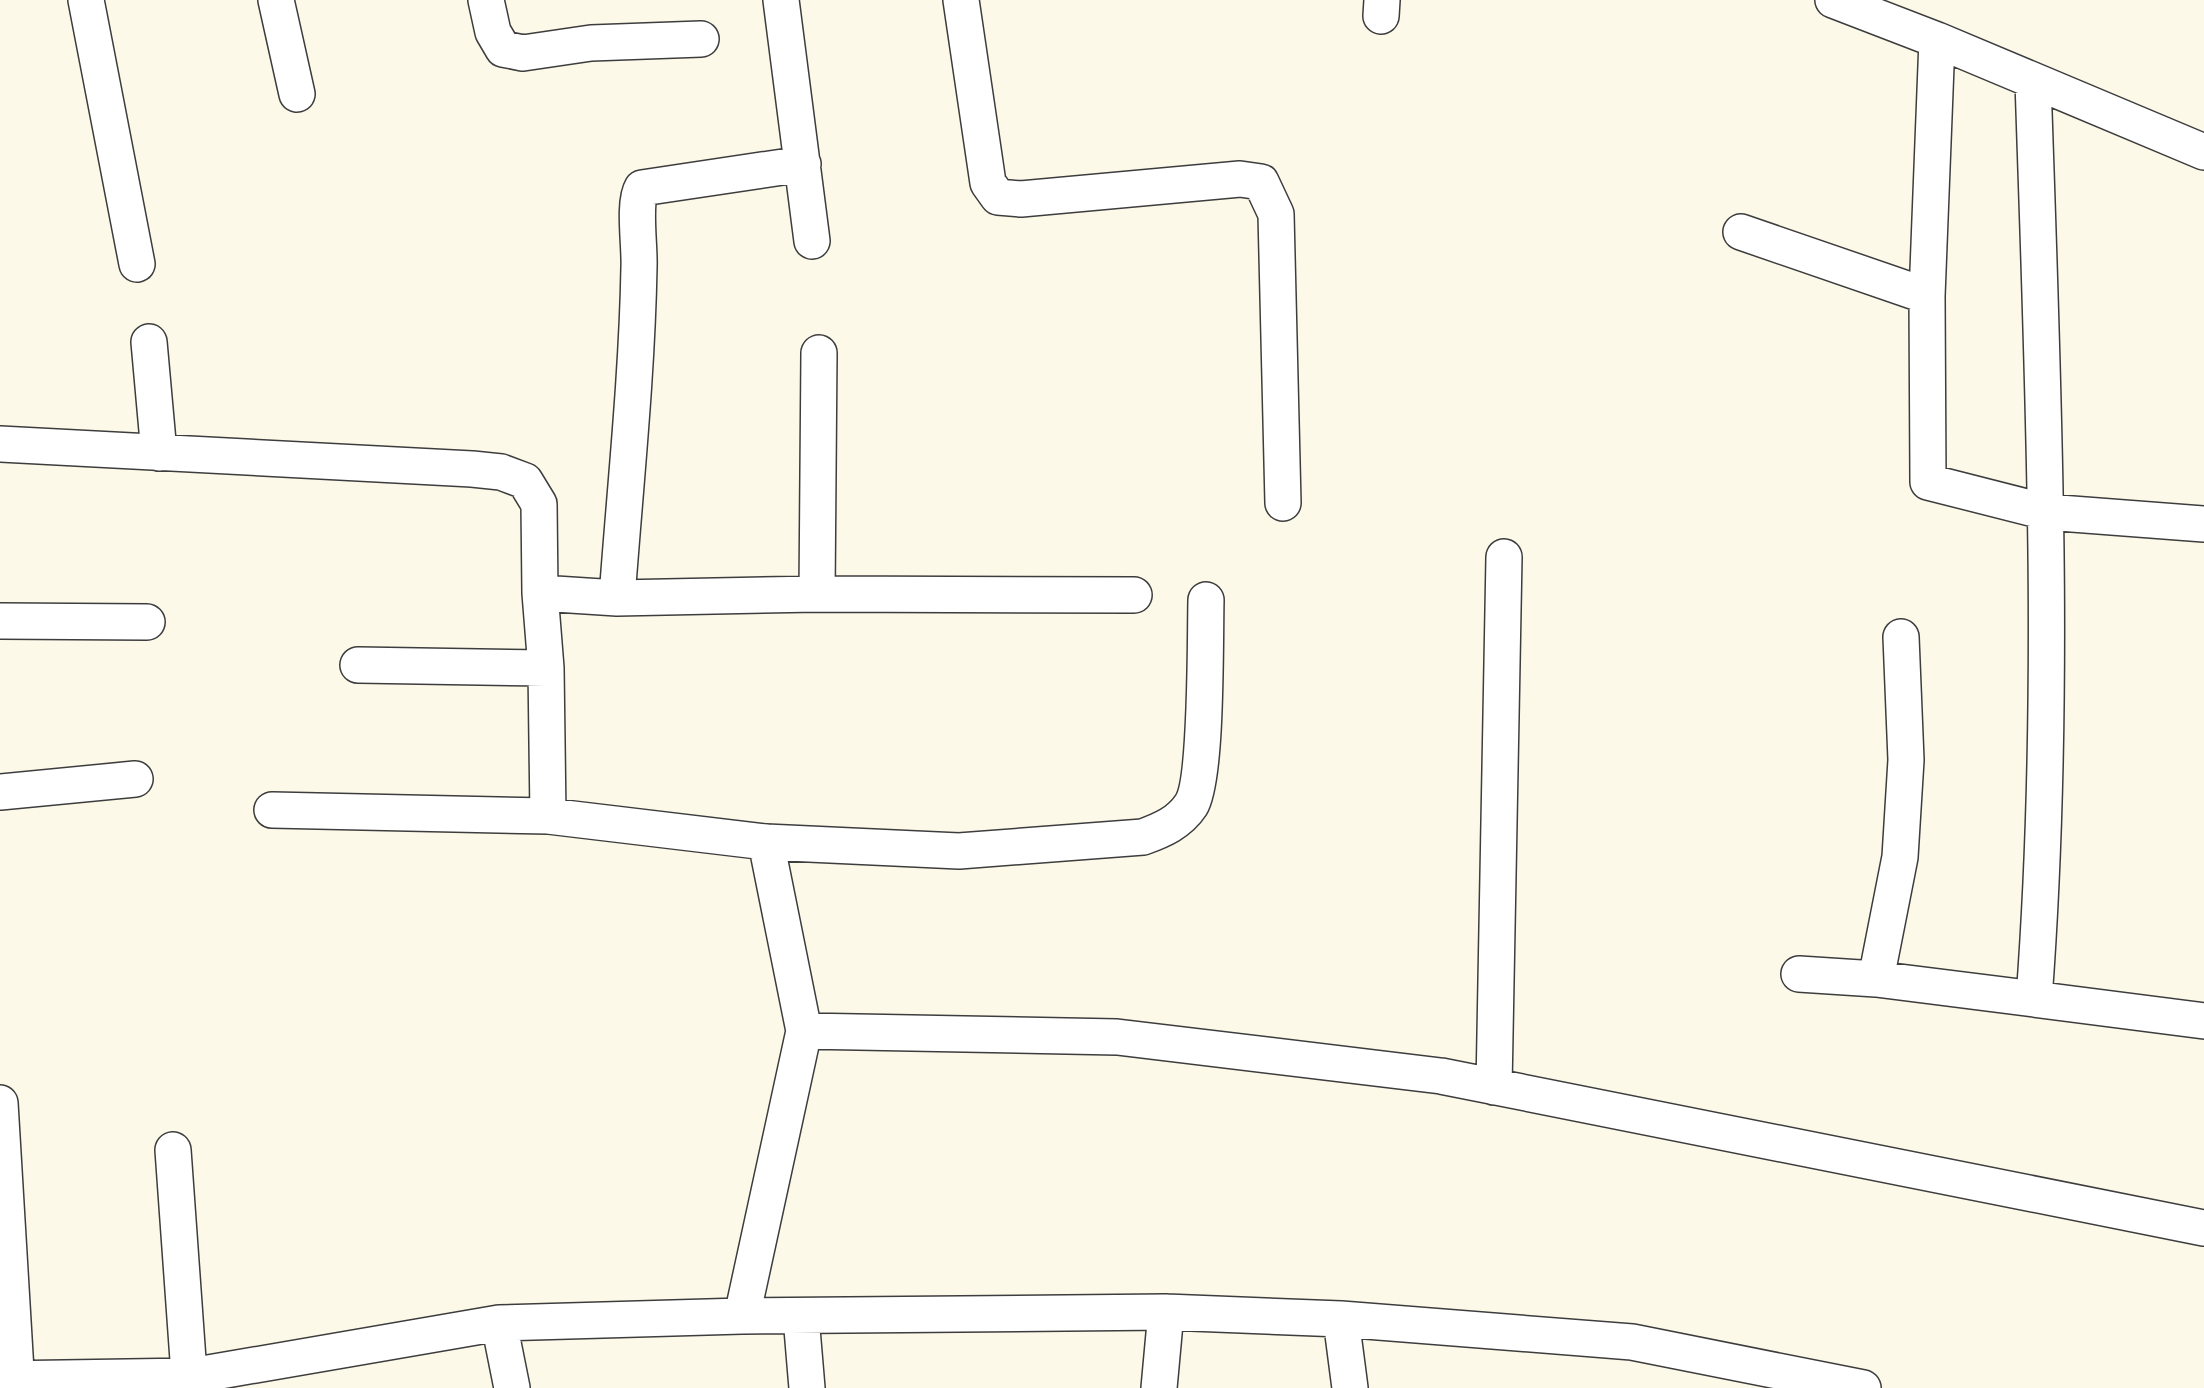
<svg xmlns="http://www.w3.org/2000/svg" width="2204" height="1388" font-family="'Source Serif 4',serif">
  <rect width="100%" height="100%" fill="#fdf9e9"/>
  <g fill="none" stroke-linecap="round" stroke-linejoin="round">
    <defs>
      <path id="minor" d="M86,0L137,264
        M276,0L297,94
        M486,0L493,32L503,49L523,53L591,43L701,39
        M781,0L812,241
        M961,0L988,183L998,197L1021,199L1240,179L1261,182L1276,214L1283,503
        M1833,0L1937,40L2204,152
        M1381,16L1382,0
        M1937,40L1927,296L1928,482L2046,512L2204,524
        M2033,81C2043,387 2057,693 2034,999L2204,1021
        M1741,232L1927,296
        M149,342L159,453
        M0,444L472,469L501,472L525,481L539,504L540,593L546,668L548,816L766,842L804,1031
        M540,593L617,598L817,594L1134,595
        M817,594L819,353
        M617,598C625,488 637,377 639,267C640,246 633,203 642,188L803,164
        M0,621L147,622
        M358,665L546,668
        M0,792L135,779
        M272,810L548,816
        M766,842L959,851L1143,837C1162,830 1179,823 1191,805C1207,780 1205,639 1206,600
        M1799,974L1876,979L2034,999
        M1876,979L1900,857L1906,760L1901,637
        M1494,1087L1504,557
        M0,1103L17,1388
        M173,1150L190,1388
        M742,1316L804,1031L1117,1037L1441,1076L2204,1228
        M801,1317L807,1388
        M1341,1319L1350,1388
        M499,1323L512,1388
        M0,1379L191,1376L499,1323L742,1316L1166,1312L1341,1319L1632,1342L1863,1388
        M1159,1388L1166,1312"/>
    </defs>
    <use href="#minor" stroke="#3d3d3d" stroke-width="38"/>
    <use href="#minor" stroke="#fff" stroke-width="35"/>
  </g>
</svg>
